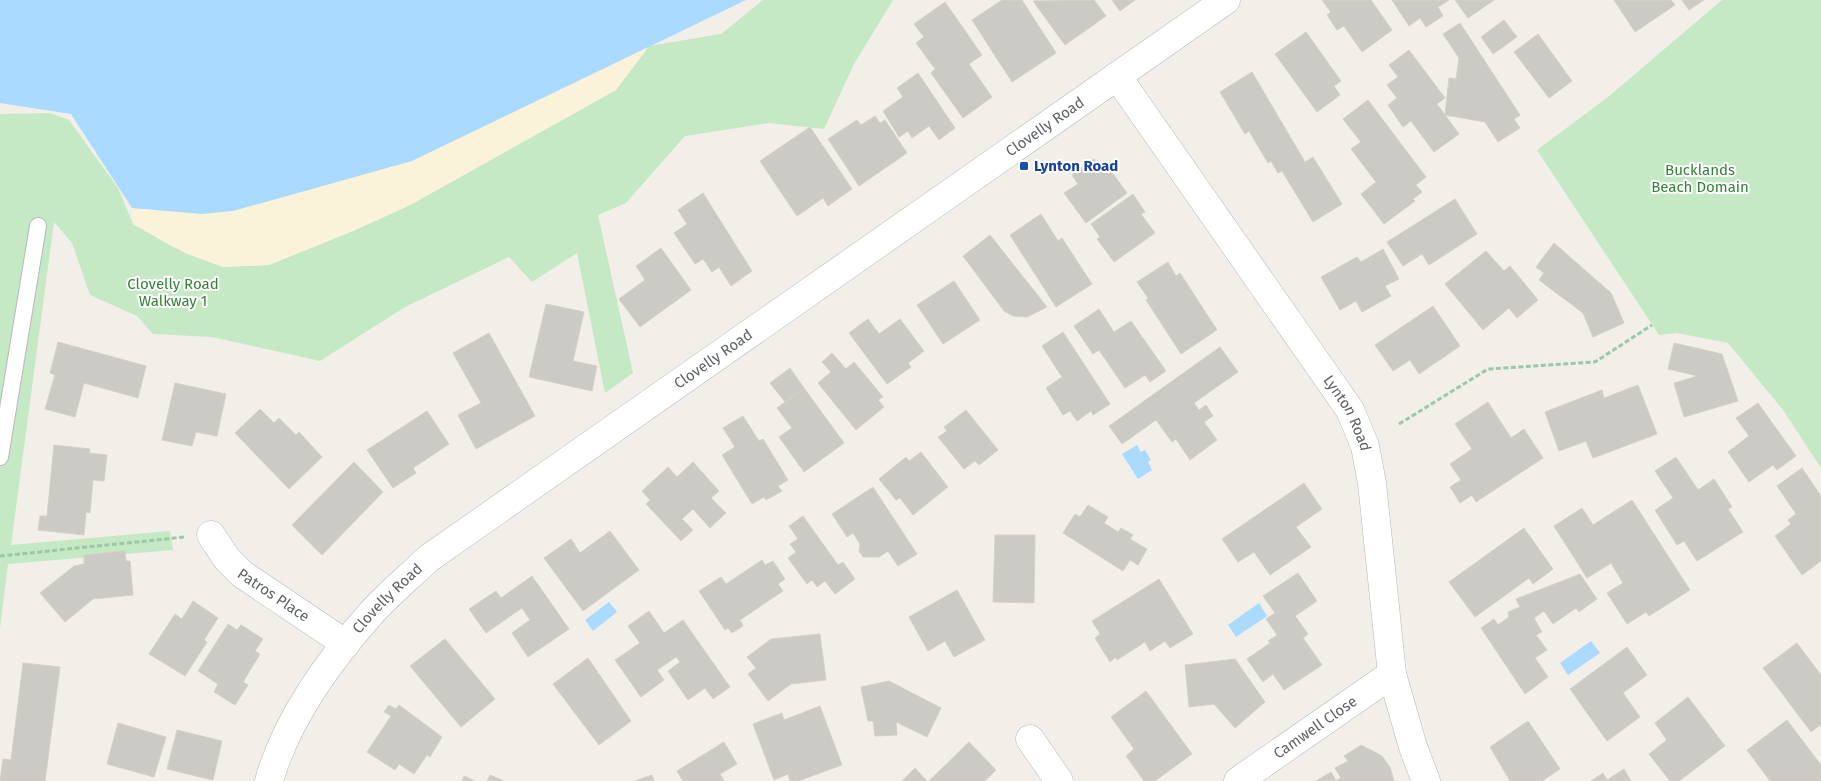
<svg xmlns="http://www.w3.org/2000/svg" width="1821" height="781" font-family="'Fira Sans',sans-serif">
  <rect width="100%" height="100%" fill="#f1efe8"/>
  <path fill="#c5e8c5" d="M763,0H893L854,64L824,129L768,123L685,136L626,203L598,215L633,373L605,393L577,253L532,282L509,257L405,307L320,361L212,337L153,334L137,316L90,295L72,243L54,222L11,545L170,531L173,550L8,564L0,628V114L50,113L69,120L118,188L133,224L171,246L223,267L269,265L353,231L410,205L616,90L649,46L721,34Z
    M1722,0H1821V468L1783,410L1728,343L1677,333L1659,335L1537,150L1608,97Z"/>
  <path fill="#fbf3d9" d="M649,46L616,90L410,205L353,231L269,265L223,267L187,254L133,224L132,208L202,214L406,163Z"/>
  <path fill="#aadaff" d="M0,0H746L412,161L233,211L202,214L132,208L71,114L0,103Z
    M1137,445L1141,452L1145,450L1151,460L1148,462L1152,470L1138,479L1122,454Z
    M609,602L617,612L593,631L585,620Z
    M1259,603L1267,616L1236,637L1228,625Z
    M1591,641L1600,653L1568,675L1560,663Z"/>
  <path fill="#cccac5" stroke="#d6d1c6" d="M1002,0H1022L1056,53L1012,82L972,20Z
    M1094,0L1106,16L1065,45L1033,1Z
    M1112,0H1135L1120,11Z
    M1322,0H1371L1392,30L1362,52L1344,26L1337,30L1327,15L1331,12Z
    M1392,0H1449L1438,7L1443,16L1426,27L1420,18L1409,26Z
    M1455,0H1494L1468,18Z
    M1614,0H1671L1675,5L1635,32Z
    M1682,0H1704L1689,10Z
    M945,2L982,55L969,64L992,97L963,118L931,73L935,69L916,43L924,37L914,24Z
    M1504,20L1517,37L1493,54L1481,37Z
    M1460,23L1520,115L1514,119L1520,128L1498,142L1485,122L1445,115L1449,78L1456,79L1459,58L1443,34Z
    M1306,32L1341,81L1334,86L1340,95L1317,112L1275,54Z
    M1538,34L1572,81L1549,98L1514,52Z
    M1409,50L1445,98L1437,104L1459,134L1434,152L1411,121L1403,127L1388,105L1397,98L1387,85L1398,77L1389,65Z
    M1252,72L1305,162L1313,157L1342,204L1313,222L1282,171L1278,173L1271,161L1268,163L1249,131L1245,134L1220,92Z
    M918,73L955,128L939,140L929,126L912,138L908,131L899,137L883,111L903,97L897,88Z
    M1368,100L1426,177L1416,185L1422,192L1413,199L1415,201L1384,224L1361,194L1376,182L1351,149L1361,142L1343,119Z
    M875,116L880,123L885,120L907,153L859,186L828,139L857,120L861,125Z
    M810,127L852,189L828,206L823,198L797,216L760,161Z
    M1094,159L1101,168L1103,166L1108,173L1111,171L1127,193L1086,223L1064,193L1078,184L1072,175Z
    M703,193L752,271L731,286L719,267L712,272L703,259L695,264L674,233L687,224L678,210Z
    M1133,194L1145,212L1141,214L1155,233L1114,262L1097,239L1100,237L1091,224Z
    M1455,199L1477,234L1429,265L1422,254L1403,266L1387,242Z
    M1041,214L1058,241L1062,238L1092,284L1056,307L1010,235Z
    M990,235L1047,307L1027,317L1013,316L1004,311L963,256Z
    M1554,243L1611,293L1624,323L1593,337L1583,313L1539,280L1544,273L1536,267Z
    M661,248L691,290L640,327L619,299L645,280L636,266Z
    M1383,249L1399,279L1385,286L1391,296L1362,312L1356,301L1340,310L1321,277L1357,257L1361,262Z
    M1486,251L1504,271L1510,266L1538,300L1517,318L1509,308L1483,330L1445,284Z
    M1168,262L1176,276L1180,273L1217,330L1181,354L1146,300L1148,298L1137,282Z
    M954,281L980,320L943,344L917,305Z
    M546,304L584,312L573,361L597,366L592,391L529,377Z
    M1433,306L1460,346L1419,374L1410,360L1393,371L1375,345Z
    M1099,309L1114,332L1131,321L1166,371L1150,382L1145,375L1125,388L1099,350L1093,354L1074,326Z
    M868,319L879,334L900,319L924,351L908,363L911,367L887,384L849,333Z
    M1063,332L1110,404L1093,415L1091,411L1077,421L1070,411L1063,415L1046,388L1062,377L1042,346Z
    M489,333L535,416L476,449L458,415L481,403L453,353Z
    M58,342L146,366L138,398L84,383L75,417L45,409L55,375L50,373Z
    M1674,343L1722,354L1738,401L1684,417L1674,383L1698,376L1668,369Z
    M1220,347L1238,372L1194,403L1199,410L1206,405L1213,416L1204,422L1217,440L1190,460L1176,439L1172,442L1156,420L1122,444L1109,426Z
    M832,353L846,369L854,362L883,397L878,400L884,407L856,430L818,383L831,372L822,362Z
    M790,368L804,388L785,402L770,383Z
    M175,383L226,394L217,436L196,432L192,446L162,440Z
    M1638,385L1657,434L1593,458L1586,441L1559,451L1545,412L1602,390L1604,398Z
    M804,388L844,443L804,472L779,437L792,428L777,408Z
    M1488,402L1511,438L1524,429L1543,458L1476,502L1472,495L1460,503L1450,487L1461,480L1450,464L1472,449L1455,424Z
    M1758,403L1796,456L1777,470L1773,465L1749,482L1728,452L1749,436L1736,418Z
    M260,409L274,423L279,418L296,435L299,432L322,457L289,489L235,433Z
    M966,410L998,450L979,465L975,461L964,469L938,437L947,431L944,427Z
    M427,411L449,444L413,468L416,473L393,488L367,450Z
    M743,416L759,441L763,439L788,480L778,486L782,491L766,500L764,497L752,504L722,455L735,447L723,428Z
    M54,445L90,449L89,453L107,455L104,481L93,480L90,513L86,512L84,535L38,530L40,516H47Z
    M921,452L948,487L913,515L900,498L896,500L879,479L906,457L909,461Z
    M1676,457L1698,490L1714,479L1732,507L1728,509L1743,532L1697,561L1684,541L1677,545L1655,510L1673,498L1655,471Z
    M354,462L383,492L322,555L292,525Z
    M693,462L719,491L711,498L726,513L710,528L693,509L682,519L693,530L681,541L646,504L650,500L642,491L668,467L677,477Z
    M1802,468L1821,496V561L1802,575L1775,536L1791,524L1788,520L1796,514L1777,486Z
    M1304,483L1322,509L1296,527L1311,547L1270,575L1254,552L1238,562L1222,539Z
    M873,487L917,554L898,566L888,551L879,557H863L859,551L860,544L853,533L847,537L832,514Z
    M1632,500L1690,590L1649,616L1646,612L1627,624L1607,593L1623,583L1611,563L1587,578L1554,526L1582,508L1593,525Z
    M1088,505L1108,517L1104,523L1118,532L1121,528L1133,535L1130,539L1147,549L1138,565L1130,560L1123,571L1063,533L1075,514L1080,517Z
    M803,516L838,565L843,562L855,579L835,594L825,581L817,587L812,580L807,584L788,558L796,552L790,544L798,539L789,526Z
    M1524,528L1553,569L1533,584L1529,578L1475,617L1449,582Z
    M610,531L639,570L583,611L544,558L571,539L580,553Z
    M995,535H1035L1034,603L993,602Z
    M125,551L126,561H130L133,595L93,599L65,622L40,593L74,566L84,564V555Z
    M762,560L765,565L773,561L785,579L778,584L783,591L740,620L743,626L732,633L728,628L725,630L699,591L721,577L726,584Z
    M1298,573L1317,601L1295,616L1308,634L1303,638L1322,665L1284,690L1273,674L1263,682L1247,659L1270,643L1268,641L1277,635L1266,619L1275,613L1263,596Z
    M1580,574L1597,599L1579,612L1576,608L1553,624L1544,611L1534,618L1542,632L1536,635L1547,650L1535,658L1548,677L1525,694L1481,628L1494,619L1498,625L1509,617L1508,612L1520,607L1516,599Z
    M532,576L569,629L528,657L512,633L530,620L522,608L486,633L469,609L496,591L501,598Z
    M1159,579L1193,634L1170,648L1165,641L1150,651L1145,642L1117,660L1116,657L1110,662L1095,638L1100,634L1092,621Z
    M957,590L985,640L954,657L945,641L928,651L909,617Z
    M193,601L218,618L204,640L207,642L185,676L149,654L175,614L182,619Z
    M649,611L664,633L683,620L730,687L713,699L705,688L688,700L668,671L680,662L676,657L657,670L664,680L641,697L615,660L640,643L628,626Z
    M228,624L237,630L241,625L263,639L255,651L260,654L243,682L248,685L235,705L214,692L218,684L198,671Z
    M820,634L826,680L791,684L768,701L748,674L756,668L747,657L771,639Z
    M445,639L495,699L461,727L410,666Z
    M1797,643L1821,675V727L1820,725L1811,732L1763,668Z
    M1627,647L1647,675L1623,693L1640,717L1607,741L1570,689Z
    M588,658L631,721L599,745L553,684Z
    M1235,659L1265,702L1235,728L1214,704L1189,707L1185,665Z
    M23,663L60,667L45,781H0L3,759L11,760Z
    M889,681L941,708L927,737L896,722L897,735L875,736L873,721H868L861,687Z
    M1146,691L1192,754L1155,781H1144L1126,756L1134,749L1111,717Z
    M1688,697L1725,746L1679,781H1670L1649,754L1667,740L1655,723Z
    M389,705L396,709L399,705L442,737L430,757L427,755L414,774L399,764L395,770L367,752L391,716L384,712Z
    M820,706L842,765L798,781H790L788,774L774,780L753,724L782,713L784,720Z
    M1787,720L1821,765V781H1770L1747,750Z
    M1528,721L1560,769L1542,781H1510L1490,747Z
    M118,723L166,737L154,777L107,764Z
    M177,730L222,741L213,780L167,769Z
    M724,742L737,764L720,774L724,781H683L677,771Z
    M969,742L996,770L985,781H929Z
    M1361,745L1382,756L1390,767L1394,781H1316L1331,772L1336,781L1341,778L1335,768L1348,761L1344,756Z
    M915,768L927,781H902Z
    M1624,769L1631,781H1591L1603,773L1607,780Z
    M490,775L504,781H487Z
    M652,775L654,781H635Z
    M464,776L475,781H462Z"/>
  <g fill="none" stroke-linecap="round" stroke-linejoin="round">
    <defs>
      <path id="service" d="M0,457L38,226"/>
      <g id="minor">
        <path id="s1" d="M1117,76L1350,410L1365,446L1372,483L1392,674L1413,747L1426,781"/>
        <path id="s2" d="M211,535L227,559L242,574L346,644"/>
        <path d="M1030,739L1059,781"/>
        <path id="s3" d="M1238,781L1392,674"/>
      </g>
      <g id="secondary">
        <path id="s4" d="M269,781C287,717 330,659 374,610C391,592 411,575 429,558L1226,0"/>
      </g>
    </defs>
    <use href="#service" stroke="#b5b8bc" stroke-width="18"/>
    <use href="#minor" stroke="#b5b8bc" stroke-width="29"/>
    <use href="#secondary" stroke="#b6babf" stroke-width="29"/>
    <path stroke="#9cc7a9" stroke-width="3" stroke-dasharray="5 2.5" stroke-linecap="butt" d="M1399,424L1488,369L1595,362L1652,325
      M0,556L185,537"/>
    <use href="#service" stroke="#fff" stroke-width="16"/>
    <use href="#minor" stroke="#fff" stroke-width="28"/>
    <use href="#secondary" stroke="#fff" stroke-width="28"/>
  </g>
  <rect fill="#1a4fb4" stroke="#fff" stroke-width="2" x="1019" y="161" width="10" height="10" rx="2.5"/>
  <g text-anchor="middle" stroke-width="4" stroke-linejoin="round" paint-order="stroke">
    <g font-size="15" fill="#5f6368" stroke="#fff">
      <text dy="5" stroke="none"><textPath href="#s4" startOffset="1030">Clovelly Road</textPath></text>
      <text dy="5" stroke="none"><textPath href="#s4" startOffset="625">Clovelly Road</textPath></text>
      <text dy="5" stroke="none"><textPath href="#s1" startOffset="409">Lynton Road</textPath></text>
      <text dy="5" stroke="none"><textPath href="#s2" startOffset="88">Patros Place</textPath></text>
      <text dy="5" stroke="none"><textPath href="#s4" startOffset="220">Clovelly Road</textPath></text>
      <text dy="5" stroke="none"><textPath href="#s3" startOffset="94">Camwell Close</textPath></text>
    </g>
    <g font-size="15" font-weight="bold" fill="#164399" stroke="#fff" text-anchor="start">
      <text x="1034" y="171">Lynton Road</text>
    </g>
    <g font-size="15" fill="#348238" stroke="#fff">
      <text x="1700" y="175">Bucklands<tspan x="1700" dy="17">Beach Domain</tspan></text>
      <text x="173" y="289">Clovelly Road<tspan x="173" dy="17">Walkway 1</tspan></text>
    </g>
  </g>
</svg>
